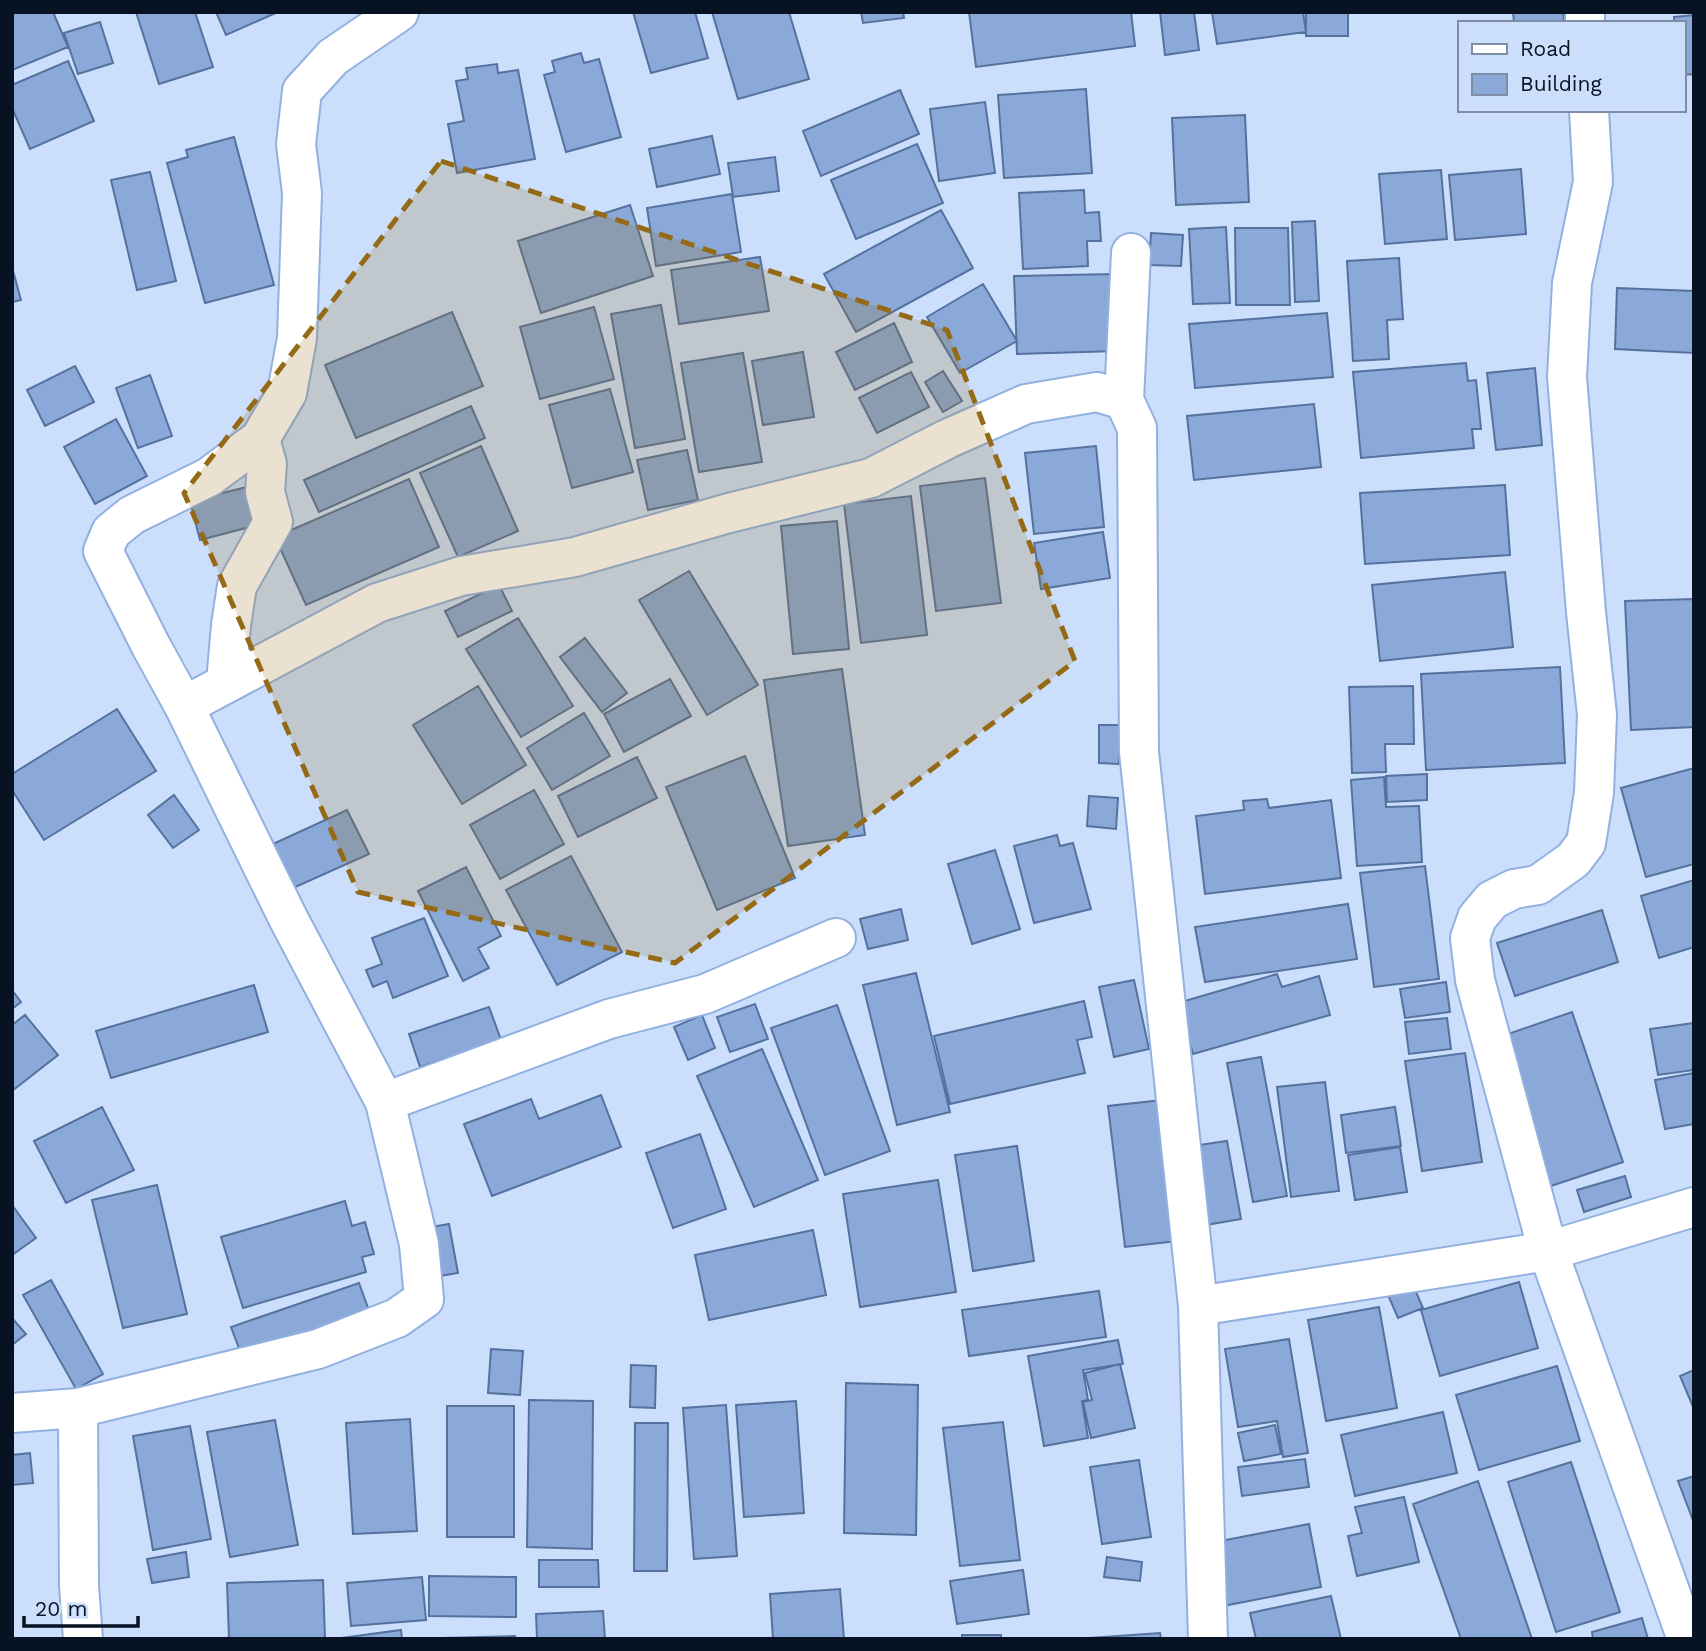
<svg xmlns="http://www.w3.org/2000/svg" width="1706" height="1651" font-family="'Work Sans',sans-serif">
  <rect width="100%" height="100%" fill="#cbdffc"/>
  <path fill="#8aa9d8" stroke="#55729e" stroke-width="2" d="M12,12H53L68,47L12,70Z
    M136,12H195L213,67L159,84Z
    M216,12H278L226,35Z
    M633,12H695L708,58L651,73Z
    M712,12H789L809,79L738,99Z
    M861,12H903L904,18L863,23Z
    M969,12H1131L1135,46L976,67Z
    M1160,12H1194L1199,50L1165,55Z
    M1212,12H1303L1306,32L1217,44Z
    M1306,12H1348V36H1306Z
    M1513,12H1563L1564,23H1514Z
    M1694,15V74L1683,75V23H1674V17Z
    M100,22L113,63L78,74L64,33Z
    M581,53L584,63L599,59L621,137L566,152L544,75L555,72L552,61Z
    M68,61L94,121L30,149L12,108V85Z
    M497,64L498,73L518,70L535,159L457,173L448,124L464,121L456,81L468,79L466,68Z
    M1086,89L1092,173L1004,178L998,95Z
    M900,90L919,134L821,176L803,131Z
    M985,102L995,173L939,181L930,109Z
    M1245,115L1249,202L1176,205L1172,118Z
    M712,136L720,174L657,187L649,149Z
    M234,137L274,285L205,303L167,163L188,157L186,150Z
    M917,144L943,203L856,239L831,180Z
    M775,157L779,191L733,197L728,163Z
    M1521,169L1526,234L1455,240L1449,175Z
    M1441,170L1447,239L1385,244L1379,174Z
    M150,172L176,281L137,290L111,180Z
    M1084,190L1085,213L1099,212L1101,241H1087L1088,266L1023,269L1019,193Z
    M732,194L741,252L656,266L647,208Z
    M630,205L653,276L541,313L518,241Z
    M941,210L973,268L856,332L824,274Z
    M1315,221L1319,301L1295,302L1292,222Z
    M1226,227L1230,303L1193,304L1189,229Z
    M1235,228H1288L1290,305H1236Z
    M1151,233L1183,235L1181,266L1149,265Z
    M760,257L769,311L679,324L671,270Z
    M1399,258L1403,319L1387,320L1389,359L1353,361L1347,261Z
    M12,267L21,300L12,302Z
    M1114,274L1117,351L1017,354L1014,276Z
    M983,284L1017,341L960,373L927,317Z
    M1617,288L1694,291V353L1615,349Z
    M661,305L685,439L635,448L611,314Z
    M594,307L614,379L540,399L520,327Z
    M452,312L483,386L356,438L325,365Z
    M1327,313L1333,377L1195,388L1189,324Z
    M894,323L912,362L855,390L836,352Z
    M803,352L814,417L763,425L752,361Z
    M743,353L762,462L699,472L681,363Z
    M1466,363L1468,381L1476,380L1481,429H1472L1474,448L1361,458L1353,372Z
    M75,366L94,402L45,426L27,390Z
    M1535,368L1542,445L1496,450L1487,373Z
    M943,371L962,401L943,412L925,382Z
    M911,372L929,407L877,433L859,398Z
    M150,375L172,436L138,448L116,388Z
    M610,389L633,472L572,488L549,405Z
    M1314,404L1321,467L1194,480L1187,416Z
    M471,406L485,438L319,512L304,480Z
    M116,419L147,476L95,504L64,447Z
    M481,446L518,531L458,557L420,473Z
    M1096,446L1104,527L1034,534L1025,453Z
    M687,450L698,500L648,510L637,460Z
    M985,478L1001,603L936,611L920,486Z
    M409,479L439,547L306,605L275,537Z
    M255,485L265,523L200,540L190,501Z
    M1505,485L1510,555L1365,564L1360,493Z
    M911,496L927,635L861,643L844,504Z
    M837,521L849,649L793,654L781,526Z
    M1103,532L1110,578L1041,589L1034,543Z
    M689,571L758,685L707,715L639,600Z
    M1505,572L1513,647L1380,661L1372,585Z
    M499,585L512,611L458,637L445,611Z
    M1694,599V727L1631,730L1625,601Z
    M518,618L573,706L521,737L466,649Z
    M585,638L627,693L602,712L560,657Z
    M1560,667L1565,763L1426,770L1421,674Z
    M842,669L865,835L788,846L764,680Z
    M670,679L691,716L624,752L604,714Z
    M478,686L526,765L462,804L413,725Z
    M1413,686L1414,744H1385L1386,772L1352,773L1349,687Z
    M117,709L156,771L44,840L12,790V774Z
    M584,713L610,756L552,790L527,748Z
    M1099,725H1119V764L1099,763Z
    M745,756L795,878L717,910L666,787Z
    M637,757L657,798L578,837L558,796Z
    M1694,768V864L1646,877L1621,788Z
    M1427,774V800L1387,802L1386,776Z
    M1384,777L1386,807L1419,806L1422,862L1357,866L1351,780Z
    M534,790L564,844L500,879L470,825Z
    M174,795L199,830L173,848L148,815Z
    M1089,796L1118,798L1116,829L1087,826Z
    M1267,799L1269,808L1331,800L1341,878L1205,894L1196,816L1244,810L1243,801Z
    M347,810L369,854L282,893L262,849Z
    M1057,835L1060,846L1073,843L1091,909L1034,923L1014,846Z
    M995,850L1020,929L972,944L948,864Z
    M571,856L622,952L557,985L506,890Z
    M1425,866L1439,979L1374,987L1360,873Z
    M466,867L501,936L478,948L489,968L463,981L418,891Z
    M1694,880V947L1659,958L1641,896Z
    M1348,904L1357,959L1205,982L1195,927Z
    M901,909L908,940L868,949L860,919Z
    M1602,910L1618,962L1515,996L1497,943Z
    M424,918L448,976L393,998L387,981L373,987L366,970L382,964L372,938Z
    M916,973L950,1112L897,1125L863,985Z
    M1277,974L1282,987L1319,976L1330,1015L1193,1054L1178,1003Z
    M1134,980L1149,1049L1114,1057L1099,987Z
    M1446,982L1450,1012L1405,1018L1400,989Z
    M254,985L268,1032L111,1078L96,1031Z
    M12,990L21,1002L12,1009Z
    M1084,1001L1092,1037L1077,1040L1085,1073L950,1104L934,1036Z
    M755,1004L768,1039L730,1052L717,1017Z
    M837,1005L890,1151L825,1175L771,1028Z
    M489,1007L501,1040L420,1067L409,1034Z
    M1572,1012L1623,1162L1551,1186L1499,1037Z
    M25,1015L58,1055L12,1091V1025Z
    M702,1015L715,1048L688,1060L674,1027Z
    M1447,1018L1451,1049L1409,1054L1405,1022Z
    M1694,1023V1070L1658,1075L1650,1029Z
    M762,1049L818,1180L754,1207L697,1076Z
    M1465,1053L1482,1162L1422,1171L1405,1061Z
    M1261,1057L1287,1196L1253,1202L1227,1063Z
    M1694,1073V1124L1665,1129L1655,1080Z
    M1325,1082L1339,1191L1291,1197L1277,1087Z
    M601,1095L621,1147L492,1196L464,1124L531,1099L539,1119Z
    M1171,1099L1186,1240L1125,1247L1108,1106Z
    M102,1107L134,1170L66,1203L34,1141Z
    M1395,1107L1401,1146L1346,1153L1341,1115Z
    M700,1134L726,1209L673,1228L646,1153Z
    M1227,1141L1241,1219L1206,1225L1192,1146Z
    M1017,1146L1034,1261L973,1271L955,1155Z
    M1400,1147L1407,1192L1355,1200L1348,1155Z
    M1625,1176L1631,1197L1584,1212L1577,1190Z
    M938,1180L956,1292L860,1307L843,1194Z
    M157,1185L187,1314L123,1328L92,1200Z
    M345,1201L352,1226L365,1222L374,1254L362,1257L366,1272L243,1308L221,1237Z
    M12,1205L36,1238L12,1255Z
    M449,1224L458,1273L434,1277L426,1228Z
    M813,1230L826,1295L709,1320L695,1255Z
    M51,1280L103,1374L76,1389L23,1295Z
    M1519,1282L1538,1348L1440,1376L1421,1310Z
    M359,1283L371,1316L243,1359L231,1327Z
    M1413,1285L1423,1308L1398,1318L1388,1295Z
    M1099,1291L1106,1337L969,1356L962,1310Z
    M1379,1307L1397,1408L1326,1421L1308,1320Z
    M12,1318L26,1334L12,1345Z
    M1289,1339L1308,1453L1283,1457L1277,1421L1238,1427L1225,1349Z
    M1118,1340L1123,1364L1083,1370L1088,1400L1082,1401L1088,1438L1044,1446L1028,1356Z
    M491,1349L523,1351L520,1395L488,1393Z
    M1120,1364L1135,1428L1091,1438L1083,1402L1092,1400L1085,1373Z
    M631,1365L656,1366L655,1408L630,1407Z
    M1557,1366L1580,1441L1479,1470L1456,1395Z
    M1694,1370V1409L1680,1376Z
    M846,1383L918,1385L916,1535L844,1533Z
    M529,1400L593,1401L592,1549L527,1547Z
    M796,1401L804,1513L744,1517L736,1405Z
    M726,1405L737,1556L694,1559L683,1408Z
    M447,1406H514V1537H447Z
    M1443,1412L1457,1473L1355,1496L1341,1435Z
    M410,1419L417,1531L353,1534L346,1423Z
    M275,1420L298,1545L230,1557L207,1432Z
    M1003,1422L1020,1560L960,1566L943,1428Z
    M635,1423H668L667,1571H634Z
    M1275,1425L1281,1454L1244,1461L1238,1433Z
    M190,1426L211,1539L153,1550L133,1436Z
    M30,1453L33,1483L12,1485V1455Z
    M1305,1459L1309,1487L1242,1496L1238,1467Z
    M1139,1460L1151,1537L1102,1544L1090,1467Z
    M1571,1462L1620,1612L1556,1632L1508,1482Z
    M1694,1476V1523L1678,1481Z
    M1478,1481L1532,1639H1461L1413,1504Z
    M1404,1497L1419,1562L1357,1576L1348,1536L1362,1533L1355,1507Z
    M1309,1524L1321,1587L1223,1606L1210,1543Z
    M186,1552L189,1577L152,1583L147,1559Z
    M1107,1557L1142,1562L1140,1581L1104,1577Z
    M539,1560H598L599,1587H539Z
    M1023,1570L1029,1614L957,1624L950,1581Z
    M429,1576L516,1577V1617L429,1616Z
    M422,1577L426,1620L351,1626L347,1583Z
    M323,1580L325,1639H229L227,1583Z
    M840,1589L844,1639H773L770,1594Z
    M1331,1596L1341,1639H1256L1250,1613Z
    M603,1611L605,1639H537L536,1614Z
    M1642,1618L1648,1639H1593L1592,1632Z
    M401,1630L402,1639H334Z
    M1160,1633L1161,1639L1089,1638Z
    M962,1635H1001V1639H962Z
    M515,1636L516,1639L441,1638Z"/>
  <g fill="none" stroke-linecap="round" stroke-linejoin="round">
    <defs>
      <path id="minor" d="M1585,12V23
        M1589,110L1593,182L1572,283L1567,377L1586,612L1597,715L1594,793L1586,843L1573,860L1538,885L1514,889L1492,900L1477,918L1470,938L1475,980L1548,1251L1687,1639
        M1124,400L1131,253
        M226,683L231,625L237,586L273,522L265,492L267,464L260,439
        M184,706L377,603L461,576L575,557L729,513L871,478L947,439L1026,404L1097,392L1124,400L1137,428L1139,752L1198,1306L1208,1639
        M385,1102L609,1019L705,994L836,938
        M1198,1306L1548,1251L1694,1207
        M78,1408L79,1586L83,1639
        M12,1413L78,1408L318,1349L397,1318L424,1299L419,1244L385,1102L288,918L184,706L151,646L103,551L111,532L132,515L209,477L260,439L287,393L297,338L302,193L296,144L302,91L333,57L399,12"/>
    </defs>
    <use href="#minor" stroke="#92b1e0" stroke-width="42"/>
    <use href="#minor" stroke="#fff" stroke-width="38"/>
  </g>
  <path fill="#956a16" fill-opacity="0.2" stroke="#956a16" stroke-width="5" stroke-dasharray="14 9" stroke-linejoin="round" d="M441,161L947,330L1075,661L675,963L358,892L184,493Z"/>
  <rect width="1706" height="1651" fill="none" stroke="#071222" stroke-width="28"/>
  <rect x="1458" y="21" width="228" height="91" fill="#cbdffc" stroke="#7d8da5" stroke-width="2"/>
  <rect x="1472" y="44" width="35" height="10" fill="#ffffff" stroke="#7d8da5" stroke-width="2"/>
  <text x="1520" y="56" font-size="21" fill="#071222">Road</text>
  <rect x="1472" y="74" width="35" height="21" fill="#8aa9d8" stroke="#7d8da5" stroke-width="2"/>
  <text x="1520" y="91" font-size="21" fill="#071222">Building</text>
  <path d="M24 1616v10h114v-10" fill="none" stroke="#071222" stroke-width="3.5"/>
  <text x="35" y="1616" font-size="21" fill="#071222" stroke="#cbdffc" stroke-width="5" paint-order="stroke">20 m</text>
</svg>
